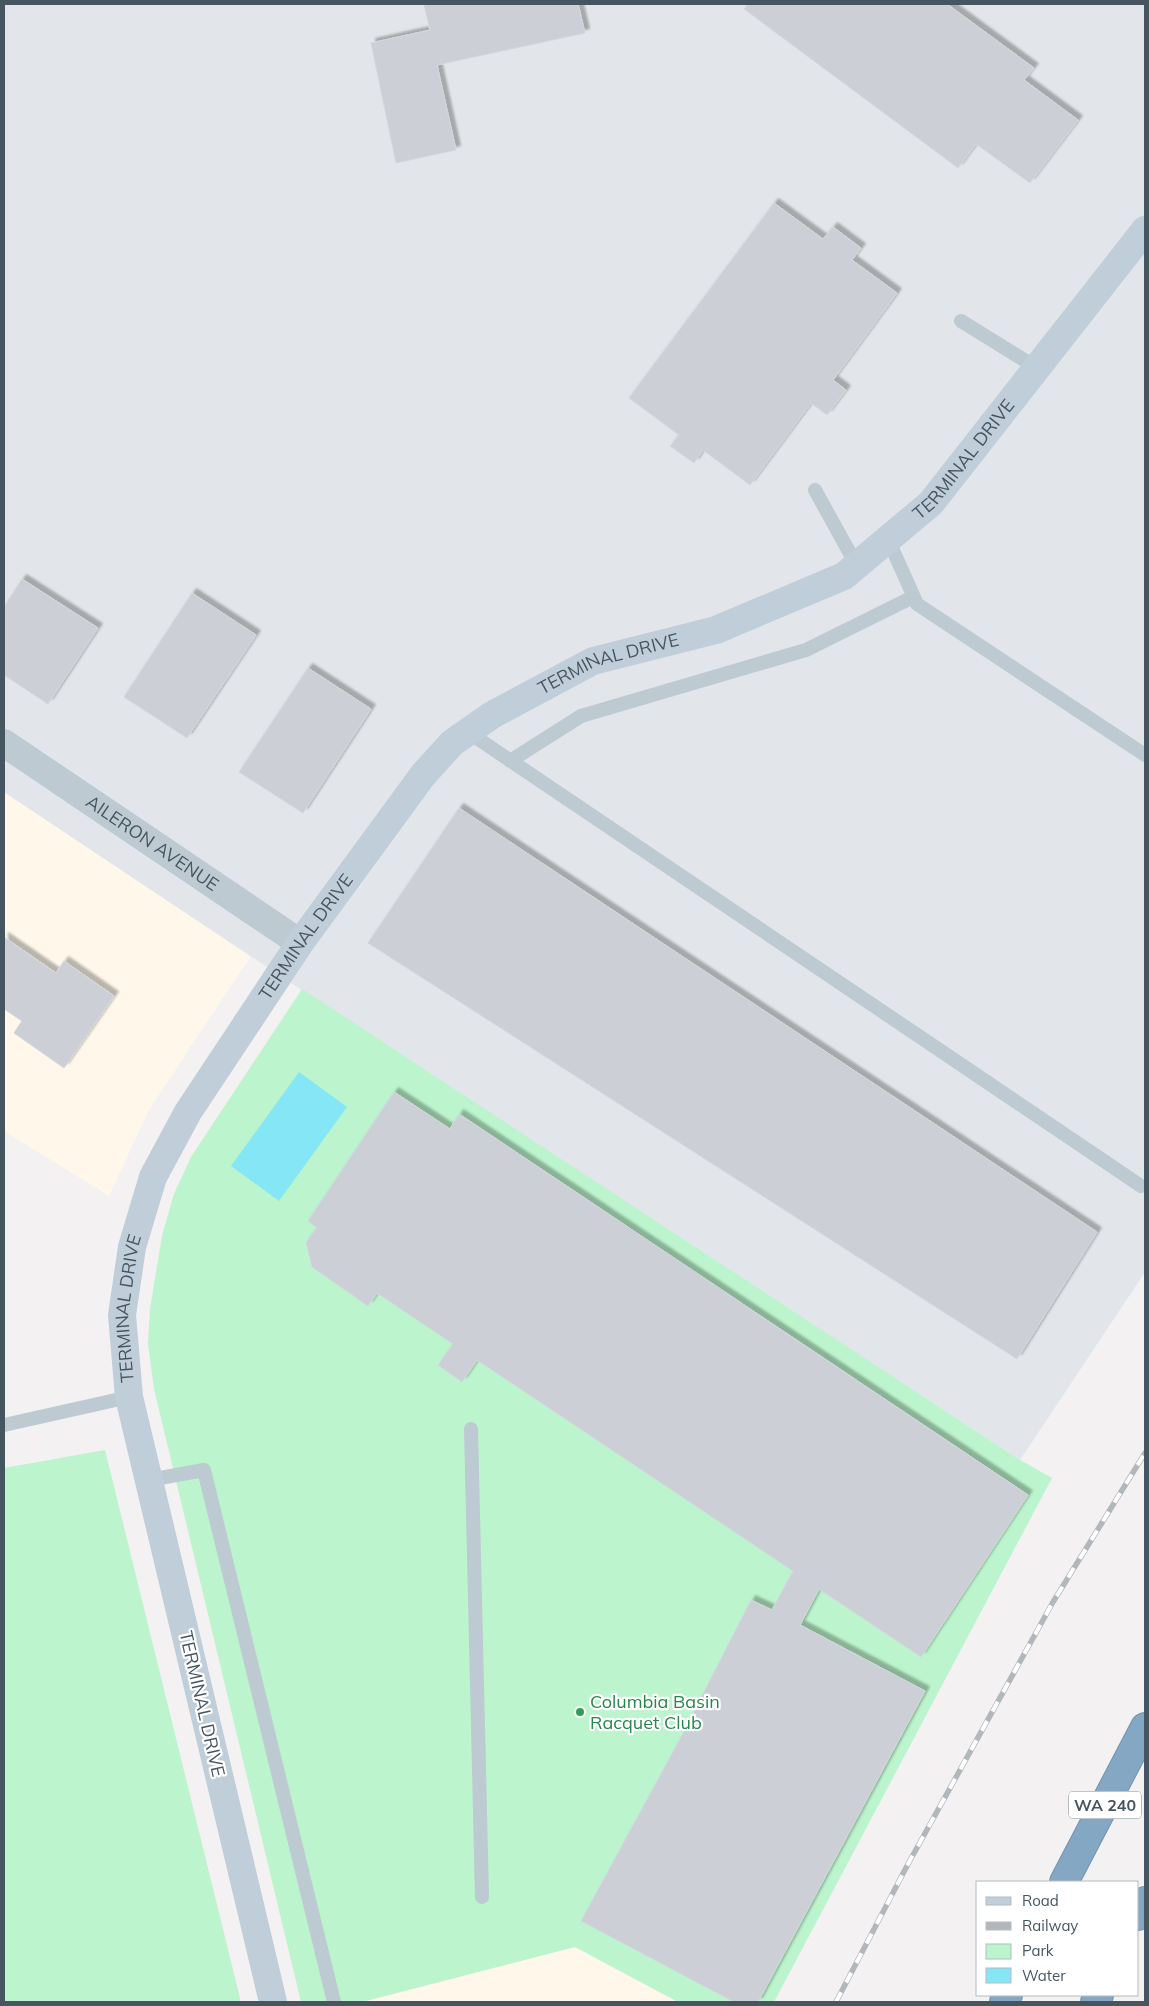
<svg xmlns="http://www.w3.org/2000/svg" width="1149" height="2006" font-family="Mulish,sans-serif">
  <defs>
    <filter id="shadow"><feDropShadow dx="4.5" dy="-4.5" stdDeviation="1" flood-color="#0004"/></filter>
  </defs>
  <rect width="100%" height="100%" fill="#f3f1f1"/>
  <path fill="#fef7ea" d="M4,792L251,956L149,1110L109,1196L4,1131Z
    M575,1947L678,2002H362Z"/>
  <path fill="#e2e5e9" d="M4,4H1145V1272L1020,1460L279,975L4,792Z"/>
  <path fill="#bcf4cd" d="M302,989L1020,1460L1052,1478L774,2002H678L575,1947L362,2002H301L154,1389L148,1344L150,1309L162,1236L174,1194L191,1157Z
    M105,1450L240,1998V2002H4V1468Z"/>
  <path fill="#85e7f5" d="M299,1072L347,1107L279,1201L231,1166Z"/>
  <path fill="#ccd0d6" stroke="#d4d7dd" filter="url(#shadow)" d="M430,4H578L585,33L437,65L456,150L396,163L371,43L430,30L424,5Z
    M748,4H947L1034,68L1024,80L1078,120L1030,183L976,144L958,168L744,9Z
    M774,203L823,239L833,227L861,248L852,260L897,293L833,380L846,390L827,415L811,403L750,485L703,450L694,463L670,446L679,435L629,398Z
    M22,579L98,628L48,704L4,675V607Z
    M192,593L256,635L187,738L124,697Z
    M308,668L371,709L303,813L239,772Z
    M459,808L1097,1232L1017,1359L368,943Z
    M4,937L56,973L64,961L114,996L64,1068L14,1033L22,1021L4,1009Z
    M394,1092L450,1129L459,1114L1028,1495L921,1657L819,1589L800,1625L925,1691L758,2002H734L581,1921L681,1737L751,1600L772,1610L793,1571L477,1360L462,1382L438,1365L453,1344L377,1293L368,1306L312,1267L306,1242L317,1228L308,1221Z"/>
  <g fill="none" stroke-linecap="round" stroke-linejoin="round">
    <defs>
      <path id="highway" d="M1064,1882L1145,1727
        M1138,1916L1145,1901
        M1004,2002L1008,1995
        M1095,2002L1099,1995"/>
    </defs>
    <use href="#highway" stroke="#6f93b0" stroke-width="30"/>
    <path stroke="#bdcad2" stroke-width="14" d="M961,321L1037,368
      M815,490L857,566
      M888,539L917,604L1145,755
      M468,732L1141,1186
      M510,761L581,716L806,650L913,597
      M4,1425L129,1397
      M471,1429L482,1897
      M149,1480L204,1470L334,2002"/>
    <path stroke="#bdcad2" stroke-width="28" id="s1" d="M4,743L300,943"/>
    <path stroke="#c0ced9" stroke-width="28" id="s2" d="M273,2002L129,1397L122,1315L132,1247L153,1177L188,1112L300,943L423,775L452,743L492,715L593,661L716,630L844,576L931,503L1145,230"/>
    <use href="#highway" stroke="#84a8c4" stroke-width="28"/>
    <defs>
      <path id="rail" d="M836,2002L908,1864L1053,1602L1145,1453"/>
    </defs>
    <use href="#rail" stroke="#b2b7bc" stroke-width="5.5"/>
    <use href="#rail" stroke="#fff" stroke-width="4" stroke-dasharray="11" stroke-linecap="butt"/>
  </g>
  <circle fill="#2e9e5b" stroke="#fff" stroke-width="2" cx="580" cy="1712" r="5"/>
  <g text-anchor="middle" stroke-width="4.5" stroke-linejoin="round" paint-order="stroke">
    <rect fill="#fff" stroke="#7e8990" stroke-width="1" x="1069" y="1791.5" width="72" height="27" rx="4"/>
    <g font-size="16" font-weight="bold" fill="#465661">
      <text x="1105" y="1811">WA 240</text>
    </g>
    <g font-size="18" fill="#465661" stroke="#fff">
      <text dy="6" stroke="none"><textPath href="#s2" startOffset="1971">TERMINAL DRIVE</textPath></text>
      <text dy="6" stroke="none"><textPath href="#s2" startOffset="1551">TERMINAL DRIVE</textPath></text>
      <text dy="6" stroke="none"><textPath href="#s1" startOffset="179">AILERON AVENUE</textPath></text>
      <text dy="6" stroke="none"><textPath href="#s2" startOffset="1131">TERMINAL DRIVE</textPath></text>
      <text dy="6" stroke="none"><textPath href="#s2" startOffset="711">TERMINAL DRIVE</textPath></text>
      <text transform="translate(202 1704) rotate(77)" y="6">TERMINAL DRIVE</text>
    </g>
    <g font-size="18" fill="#27864d" stroke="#fff" text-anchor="start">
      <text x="590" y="1708">Columbia Basin<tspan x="590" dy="21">Racquet Club</tspan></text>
    </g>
  </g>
  <rect width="1149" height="2006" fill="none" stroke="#465661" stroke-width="10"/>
  <rect x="976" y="1881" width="162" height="115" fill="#ffffff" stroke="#b5bbc0"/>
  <rect x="986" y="1897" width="25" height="8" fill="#c0ced9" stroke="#b5bbc0"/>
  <text x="1022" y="1906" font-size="15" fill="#465661">Road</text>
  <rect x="986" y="1922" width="25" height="8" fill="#b2b7bc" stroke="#b5bbc0"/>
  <text x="1022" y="1931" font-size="15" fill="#465661">Railway</text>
  <rect x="986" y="1944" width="25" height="15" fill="#bcf4cd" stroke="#b5bbc0"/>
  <text x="1022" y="1956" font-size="15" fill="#465661">Park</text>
  <rect x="986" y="1968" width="25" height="15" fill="#85e7f5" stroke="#b5bbc0"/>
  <text x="1022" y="1981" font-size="15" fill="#465661">Water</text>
</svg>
